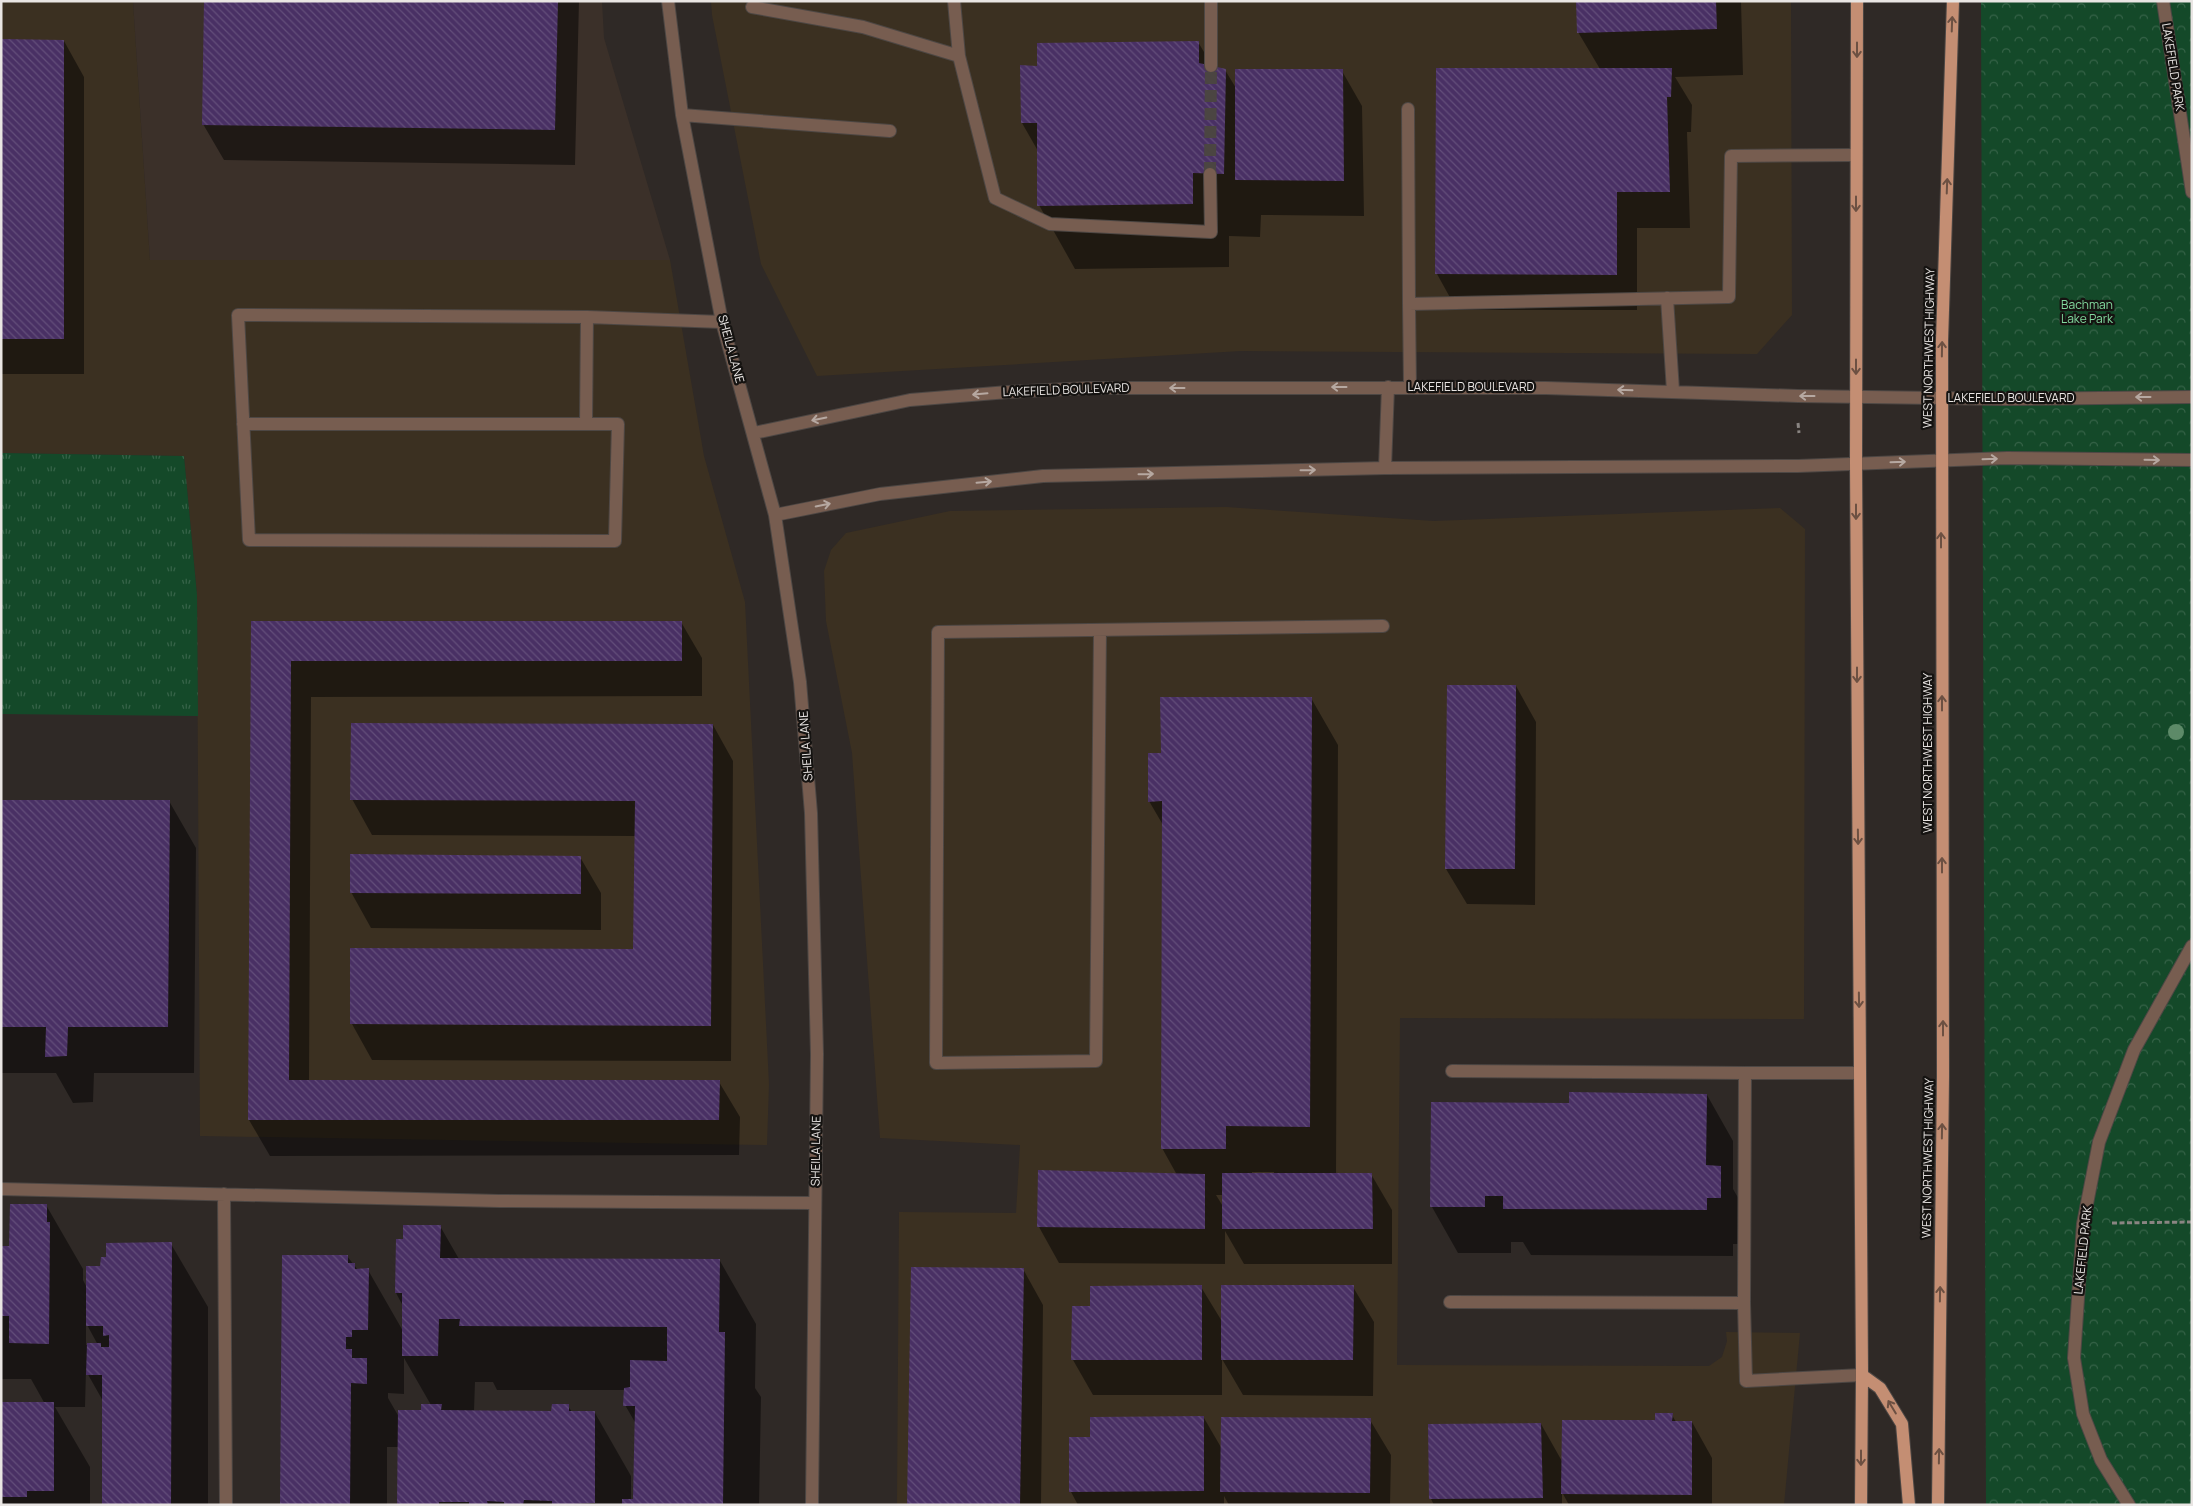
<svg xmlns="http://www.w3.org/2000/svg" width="2193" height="1506" font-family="Manrope,sans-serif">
  <defs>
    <pattern id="grass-tufts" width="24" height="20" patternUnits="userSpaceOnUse" patternTransform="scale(1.25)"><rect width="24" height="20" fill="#144929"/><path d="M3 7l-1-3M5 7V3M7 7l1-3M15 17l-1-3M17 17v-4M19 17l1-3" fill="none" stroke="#366348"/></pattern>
    <pattern id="park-crowns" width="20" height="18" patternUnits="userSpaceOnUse" patternTransform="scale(1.25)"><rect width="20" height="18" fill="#144929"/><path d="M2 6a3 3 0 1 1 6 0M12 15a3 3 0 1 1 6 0" fill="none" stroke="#366348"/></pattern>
    <pattern id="building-back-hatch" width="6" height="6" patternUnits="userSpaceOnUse" patternTransform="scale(1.25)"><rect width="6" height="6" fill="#493064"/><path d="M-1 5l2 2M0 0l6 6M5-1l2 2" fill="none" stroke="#634e7a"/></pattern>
  </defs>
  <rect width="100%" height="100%" fill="#2f2926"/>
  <path fill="#3b3021" d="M1,1H133L150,260H670L704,456L745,602L769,1084L767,1145L200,1136L197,595L184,456L1,453Z
    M711,1H1791L1792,315L1757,354L1241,351L817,376L761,264L712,15Z
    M1226,507L1434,521L1780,508L1805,529L1804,1019L1400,1018L1397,1365L1709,1366L1722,1357L1727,1341L1726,1332L1800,1333L1784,1505H897L899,1212L1016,1213L1020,1145L880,1138L852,753L826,621L824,571L831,550L846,533L950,511Z"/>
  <path fill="#3b3029" d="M133,1H602L604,38L670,260H150Z"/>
  <path fill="url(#grass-tufts)" d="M1,453L184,456L197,595L198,716L1,714Z"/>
  <path fill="url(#park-crowns)" d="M1981,1H2192V1505H1986Z"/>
  <path fill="#0007" fill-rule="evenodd" d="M206,1H579L575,165L224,160L203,124Z
    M1577,1H1741L1743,75L1675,77L1692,105L1691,132H1687L1690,228H1637V310H1457L1437,274V69H1600L1578,32Z
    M1,41H64L84,77V374H1Z
    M1198,42L1213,67L1225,70L1236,88L1342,71L1362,106L1364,216L1261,215L1260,237L1229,236V267L1075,269L1039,205L1038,151L1022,123L1038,67Z
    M252,622H681L702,658V696L311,697L309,1081L719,1082L740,1117L739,1155L270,1156L249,1120Z
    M1516,686L1536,722L1535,905L1467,904L1446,869Z
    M1311,698L1338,745L1336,1174H1371L1392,1210V1264H1244L1225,1231V1264L1059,1263L1039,1227L1177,1175L1162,1148L1163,825L1149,801L1162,755ZM1252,1172H1274V1174H1252ZM1216,1195H1224V1208Z
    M713,725L733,761L731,1061L372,1060L352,1024L634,950L635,836L372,835L352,799Z
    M169,801L196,848L194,1073H94L93,1102L73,1103L56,1073H1V802Z
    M580,857L601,893V930L371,928L351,892Z
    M1707,1095L1733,1141V1189L1747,1213V1244H1733V1256L1531,1255L1523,1242H1511V1253H1458L1432,1207L1570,1104Z
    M46,1205L83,1269V1280L87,1288L101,1267L171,1244L208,1307V1505H103V1401L86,1371L85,1407H55L90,1467V1505H1V1403L45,1404L31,1379H1V1247H10ZM86,1323L98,1345H86Z
    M440,1226L459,1259L720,1261L756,1324L755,1388L761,1397L759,1505H398L399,1447H387V1505H282L347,1256L358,1270H368L403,1331V1306L396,1293L397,1241H404ZM404,1358L431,1405L422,1411L399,1417L388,1398V1393L404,1394ZM475,1382H493L497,1390H625V1405L636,1424L635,1501H631V1476L595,1413L572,1412L568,1406L553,1412L474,1411Z
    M1023,1269L1043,1305L1041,1505H908Z
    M1201,1287L1223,1323L1353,1287L1374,1322L1373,1396L1243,1395L1222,1359V1395H1093L1073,1360L1091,1307Z
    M1672,1415L1676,1422H1692L1712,1458V1505H1569L1562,1492V1505H1434L1431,1499L1429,1426L1541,1424L1563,1463Z
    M1204,1418L1222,1449L1370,1420L1391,1455L1390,1505H1229L1224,1496V1505H1078L1071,1492L1070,1438H1091Z"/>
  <path fill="url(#building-back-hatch)" d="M204,1H558L555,130L202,125Z
    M1576,1H1716L1717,29L1577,33Z
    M1,39L64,40V339H1Z
    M1199,41V63L1226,69L1224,174L1193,173V204L1037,206V123H1021L1020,65L1037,66V43Z
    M1436,68H1672L1671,97H1667L1670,192H1617V275L1435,274Z
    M1235,69H1343L1344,181L1235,180Z
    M251,621H682V661H291L289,1080H720L719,1120H248Z
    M1447,685H1516L1515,869H1445Z
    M1160,697H1312L1310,1127L1226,1126V1149H1161L1162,801L1148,802V753H1161Z
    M351,723L713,724L711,1026L350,1024V948L633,949L635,801L350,800Z
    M1,800H170L168,1027H68L67,1056L45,1057L46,1027H1Z
    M350,854L581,856V894L350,893Z
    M1569,1092L1707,1094L1706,1165L1721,1166V1198H1707V1210L1503,1209V1196H1485V1207H1430L1431,1102L1569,1103Z
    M1038,1170L1205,1174V1229L1037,1227Z
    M1222,1173H1372L1373,1229H1222Z
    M10,1204H47V1222H50L49,1344L9,1343V1316H1V1246H9Z
    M403,1225H441L440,1258L720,1259L719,1332H725L723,1505H622V1499H633L635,1406H623L624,1388L630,1387V1360L667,1361V1327L459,1326L460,1319H439L438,1356H402V1293H395L396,1239H403Z
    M172,1242L171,1505H102V1375H86L87,1343H101V1347H109V1335L103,1336V1326H86V1266H100L101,1257H106V1243Z
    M282,1255H348V1263H355V1269L369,1268L368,1330H352V1337H346V1349H352V1358H367V1384L351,1383L350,1505H280Z
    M911,1267L1024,1268L1020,1505H907Z
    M1202,1285V1360H1071L1072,1306H1090V1286Z
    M1221,1285H1354L1353,1360H1221Z
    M1,1402H54V1491H27V1497H1Z
    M421,1404H442L441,1410L551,1411L552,1404H569V1411H595V1503L552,1505V1501L524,1500L523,1505H504V1502L487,1501L488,1505H469V1502H439V1505H397L398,1410H421Z
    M1655,1413H1673L1672,1421H1692V1495L1561,1494L1562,1420H1655Z
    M1204,1416V1491L1069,1492V1437H1090V1417Z
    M1221,1417L1371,1418L1370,1493L1220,1492Z
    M1541,1423L1543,1498L1429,1499L1428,1424Z"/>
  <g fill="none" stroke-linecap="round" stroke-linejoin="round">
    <path stroke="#4b4542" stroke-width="12" stroke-dasharray="12 6" stroke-linecap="butt" d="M1210,174L1211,66"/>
    <defs>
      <path id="minor" d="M668,1L682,115L722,322L775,515L800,682L811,813L817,1054L812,1505
        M954,1L959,56L995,198L1050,224L1211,232L1210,174
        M1211,1V66
        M2163,1L2192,192
        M752,7L863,27L959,56
        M1408,109L1409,304
        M682,115L890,131
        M1667,298L1673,391
        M1410,388L1409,304L1729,297L1731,156L1856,155
        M243,424H618L615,541L249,540L238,315L587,317L722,322
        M586,424L587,317
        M754,433L910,400L1008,392L1089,388H1546L1798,396L2005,399L2192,397
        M1385,468L1388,387
        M775,515L880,494L1043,476L1385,468L1798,466L2007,458L2192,460
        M1100,630L1096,1061L936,1063L938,632L1383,626
        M1745,1073H1860
        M1,1189L499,1201L815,1203
        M224,1194L226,1505
        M1450,1302L1744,1303L1745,1073L1452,1071
        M1744,1303L1746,1381L1862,1375
        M2129,1505L2101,1460L2083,1414L2074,1358L2083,1224L2099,1142L2134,1050L2192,946"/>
      <path id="major" d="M1857,1L1856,463L1862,1375L1861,1505
        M1862,1375L1880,1388L1902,1424L1909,1505
        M1938,1505L1943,1076L1942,341L1953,1"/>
    </defs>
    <use href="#minor" stroke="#4d4744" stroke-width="14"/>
    <use href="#major" stroke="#4d4744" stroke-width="14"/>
    <path stroke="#8a8582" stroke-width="3" stroke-dasharray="5 2.5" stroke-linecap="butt" d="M1798,423L1799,433
      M2112,1223L2192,1222"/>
    <use href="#minor" stroke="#775d50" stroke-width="12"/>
    <use href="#major" stroke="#c48e73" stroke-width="12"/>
  </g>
  <circle fill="#5d8a68" cx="2176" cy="732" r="8"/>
  <defs><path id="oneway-shaft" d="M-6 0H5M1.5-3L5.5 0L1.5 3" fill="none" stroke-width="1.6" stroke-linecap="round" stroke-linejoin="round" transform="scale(1.25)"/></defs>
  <g stroke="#6c5042">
    <use href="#oneway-shaft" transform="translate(1952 24) rotate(-88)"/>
    <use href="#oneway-shaft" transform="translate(1857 50) rotate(90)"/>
    <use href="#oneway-shaft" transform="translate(1947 186) rotate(-88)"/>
    <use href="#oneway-shaft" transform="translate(1856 204) rotate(90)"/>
    <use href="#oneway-shaft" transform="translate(1942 349) rotate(-89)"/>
    <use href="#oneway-shaft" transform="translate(1856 367) rotate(90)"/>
    <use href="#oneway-shaft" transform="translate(1856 512) rotate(90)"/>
    <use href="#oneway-shaft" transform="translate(1941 540) rotate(-90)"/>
    <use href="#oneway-shaft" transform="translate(1857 675) rotate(90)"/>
    <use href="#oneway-shaft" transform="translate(1942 703) rotate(-90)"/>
    <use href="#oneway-shaft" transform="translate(1858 837) rotate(89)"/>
    <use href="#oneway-shaft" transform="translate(1942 865) rotate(-90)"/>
    <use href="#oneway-shaft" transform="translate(1859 1000) rotate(89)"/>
    <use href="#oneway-shaft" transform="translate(1943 1028) rotate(-90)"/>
    <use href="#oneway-shaft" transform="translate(1942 1131) rotate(-89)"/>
    <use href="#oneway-shaft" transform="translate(1940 1294) rotate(-89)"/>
    <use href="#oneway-shaft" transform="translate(1892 1407) rotate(-121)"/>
    <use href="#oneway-shaft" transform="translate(1939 1456) rotate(-89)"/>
    <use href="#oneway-shaft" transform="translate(1861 1458) rotate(90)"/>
  </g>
  <g stroke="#b6a8a1">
    <use href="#oneway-shaft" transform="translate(1339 387) rotate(180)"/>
    <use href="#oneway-shaft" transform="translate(1177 388) rotate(180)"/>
    <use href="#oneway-shaft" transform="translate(1625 390) rotate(-178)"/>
    <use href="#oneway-shaft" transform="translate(980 394) rotate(175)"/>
    <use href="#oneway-shaft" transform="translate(1807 396) rotate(-180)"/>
    <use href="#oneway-shaft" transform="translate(2143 397) rotate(180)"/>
    <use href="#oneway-shaft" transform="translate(819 419) rotate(168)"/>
    <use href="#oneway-shaft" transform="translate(1990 459) rotate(-2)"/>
    <use href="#oneway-shaft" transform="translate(2152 460) rotate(1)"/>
    <use href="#oneway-shaft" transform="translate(1898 462) rotate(-2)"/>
    <use href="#oneway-shaft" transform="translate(1308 470) rotate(-1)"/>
    <use href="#oneway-shaft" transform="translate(1146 474) rotate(-1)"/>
    <use href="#oneway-shaft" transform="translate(984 482) rotate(-5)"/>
    <use href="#oneway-shaft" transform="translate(823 505) rotate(-11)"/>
  </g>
  <g text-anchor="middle" stroke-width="4.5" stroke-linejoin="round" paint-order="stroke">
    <g font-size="12" fill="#e9e5e3" stroke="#151311">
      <text transform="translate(2173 67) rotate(81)" y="4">LAKEFIELD PARK</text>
      <text transform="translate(1929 348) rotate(-89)" y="4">WEST NORTHWEST HIGHWAY</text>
      <text transform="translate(731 349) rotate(75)" y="4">SHEILA LANE</text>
      <text x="1471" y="391">LAKEFIELD BOULEVARD</text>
      <text transform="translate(1066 390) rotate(-2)" y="4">LAKEFIELD BOULEVARD</text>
      <text x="2011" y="402">LAKEFIELD BOULEVARD</text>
      <text transform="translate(806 746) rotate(-94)" y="4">SHEILA LANE</text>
      <text transform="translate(1928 753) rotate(-90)" y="4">WEST NORTHWEST HIGHWAY</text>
      <text transform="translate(816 1151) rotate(-89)" y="4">SHEILA LANE</text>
      <text transform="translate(1928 1158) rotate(-89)" y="4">WEST NORTHWEST HIGHWAY</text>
      <text transform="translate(2083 1250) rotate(-84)" y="4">LAKEFIELD PARK</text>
    </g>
    <g font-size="12" fill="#82d99e" stroke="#151311">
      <text x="2087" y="309">Bachman<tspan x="2087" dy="14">Lake Park</tspan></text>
    </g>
  </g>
  <rect width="2193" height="1506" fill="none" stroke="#e9e5e3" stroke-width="5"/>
</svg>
